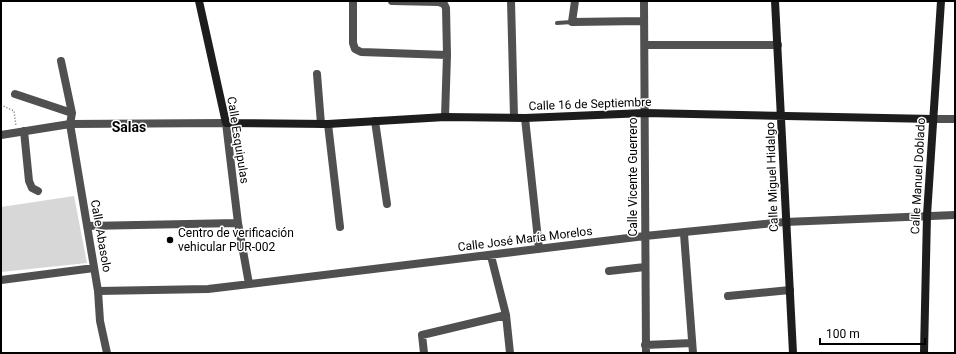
<svg xmlns="http://www.w3.org/2000/svg" width="956" height="354" font-family="Roboto,sans-serif">
  <rect width="100%" height="100%" fill="#fff"/>
  <path fill="#d7d7d7" d="M74,196L87,263L1,272V207Z"/>
  <g fill="none" stroke-linecap="round" stroke-linejoin="round">
    <path stroke="#727272" stroke-width="1.5" stroke-dasharray="1 2" stroke-linecap="butt" d="M1,105L14,111L16,126"/>
    <path stroke="#505050" stroke-width="4" d="M557,23L572,22"/>
    <path stroke="#505050" stroke-width="8" d="M353,1V43L355,49L361,52L447,55
      M392,1L439,2L444,4L446,8L447,55L445,117
      M511,1L514,117
      M575,1L572,22L643,21
      M644,1L646,353
      M645,45H778
      M61,61L72,113L70,124L98,291L100,321L107,353
      M317,74L321,124
      M15,94L72,113
      M525,118L539,249
      M933,119H955
      M375,121L387,204
      M328,124L340,227
      M24,131L29,181L32,188L38,191
      M1,135L70,124L226,123L238,223L249,284
      M87,226L238,223
      M684,234L693,353
      M491,256L506,315L510,353
      M609,271L645,267
      M1,280L94,268
      M98,291L208,289L645,236L785,222L955,215
      M728,296L790,290
      M645,345L692,343
      M424,353L422,335L506,315"/>
    <path stroke="#1d1d1d" stroke-width="8" d="M199,1L226,123L328,124L445,117L525,118L645,113L933,119
      M775,1L793,353
      M924,353L927,215L941,1"/>
  </g>
  <circle fill="#000" stroke="#fff" stroke-width="1.5" cx="170" cy="240" r="4"/>
  <g text-anchor="middle" stroke-width="3" stroke-linejoin="round" paint-order="stroke">
    <g font-size="12" fill="#000" stroke="#fff">
      <text transform="translate(590 104) rotate(-2)" y="4">Calle 16 de Septiembre</text>
      <text transform="translate(238 140) rotate(81)" y="4">Calle Esquipulas</text>
      <text transform="translate(918 176) rotate(-87)" y="4">Calle Manuel Doblado</text>
      <text transform="translate(633 177) rotate(-90)" y="4">Calle Vicente Guerrero</text>
      <text transform="translate(772 177) rotate(-92)" y="4">Calle Miguel Hidalgo</text>
      <text transform="translate(101 236) rotate(80)" y="4">Calle Abasolo</text>
      <text transform="translate(525 239) rotate(-7)" y="4">Calle José María Morelos</text>
    </g>
    <g font-size="12" fill="#000" stroke="#fff" text-anchor="start">
      <text x="178" y="237">Centro de verificación<tspan x="178" dy="14">vehicular PUR-002</tspan></text>
    </g>
    <g font-size="14" font-weight="bold" fill="#000" stroke="#fff">
      <text x="129" y="132">Salas</text>
    </g>
  </g>
  <rect width="956" height="354" fill="none" stroke="#000000" stroke-width="4"/>
  <path d="M820 338v6h105v-6" fill="none" stroke="#000000" stroke-width="2"/>
  <text x="826" y="338" font-size="12" fill="#000000" stroke="#ffffff" stroke-width="3" paint-order="stroke">100 m</text>
</svg>
